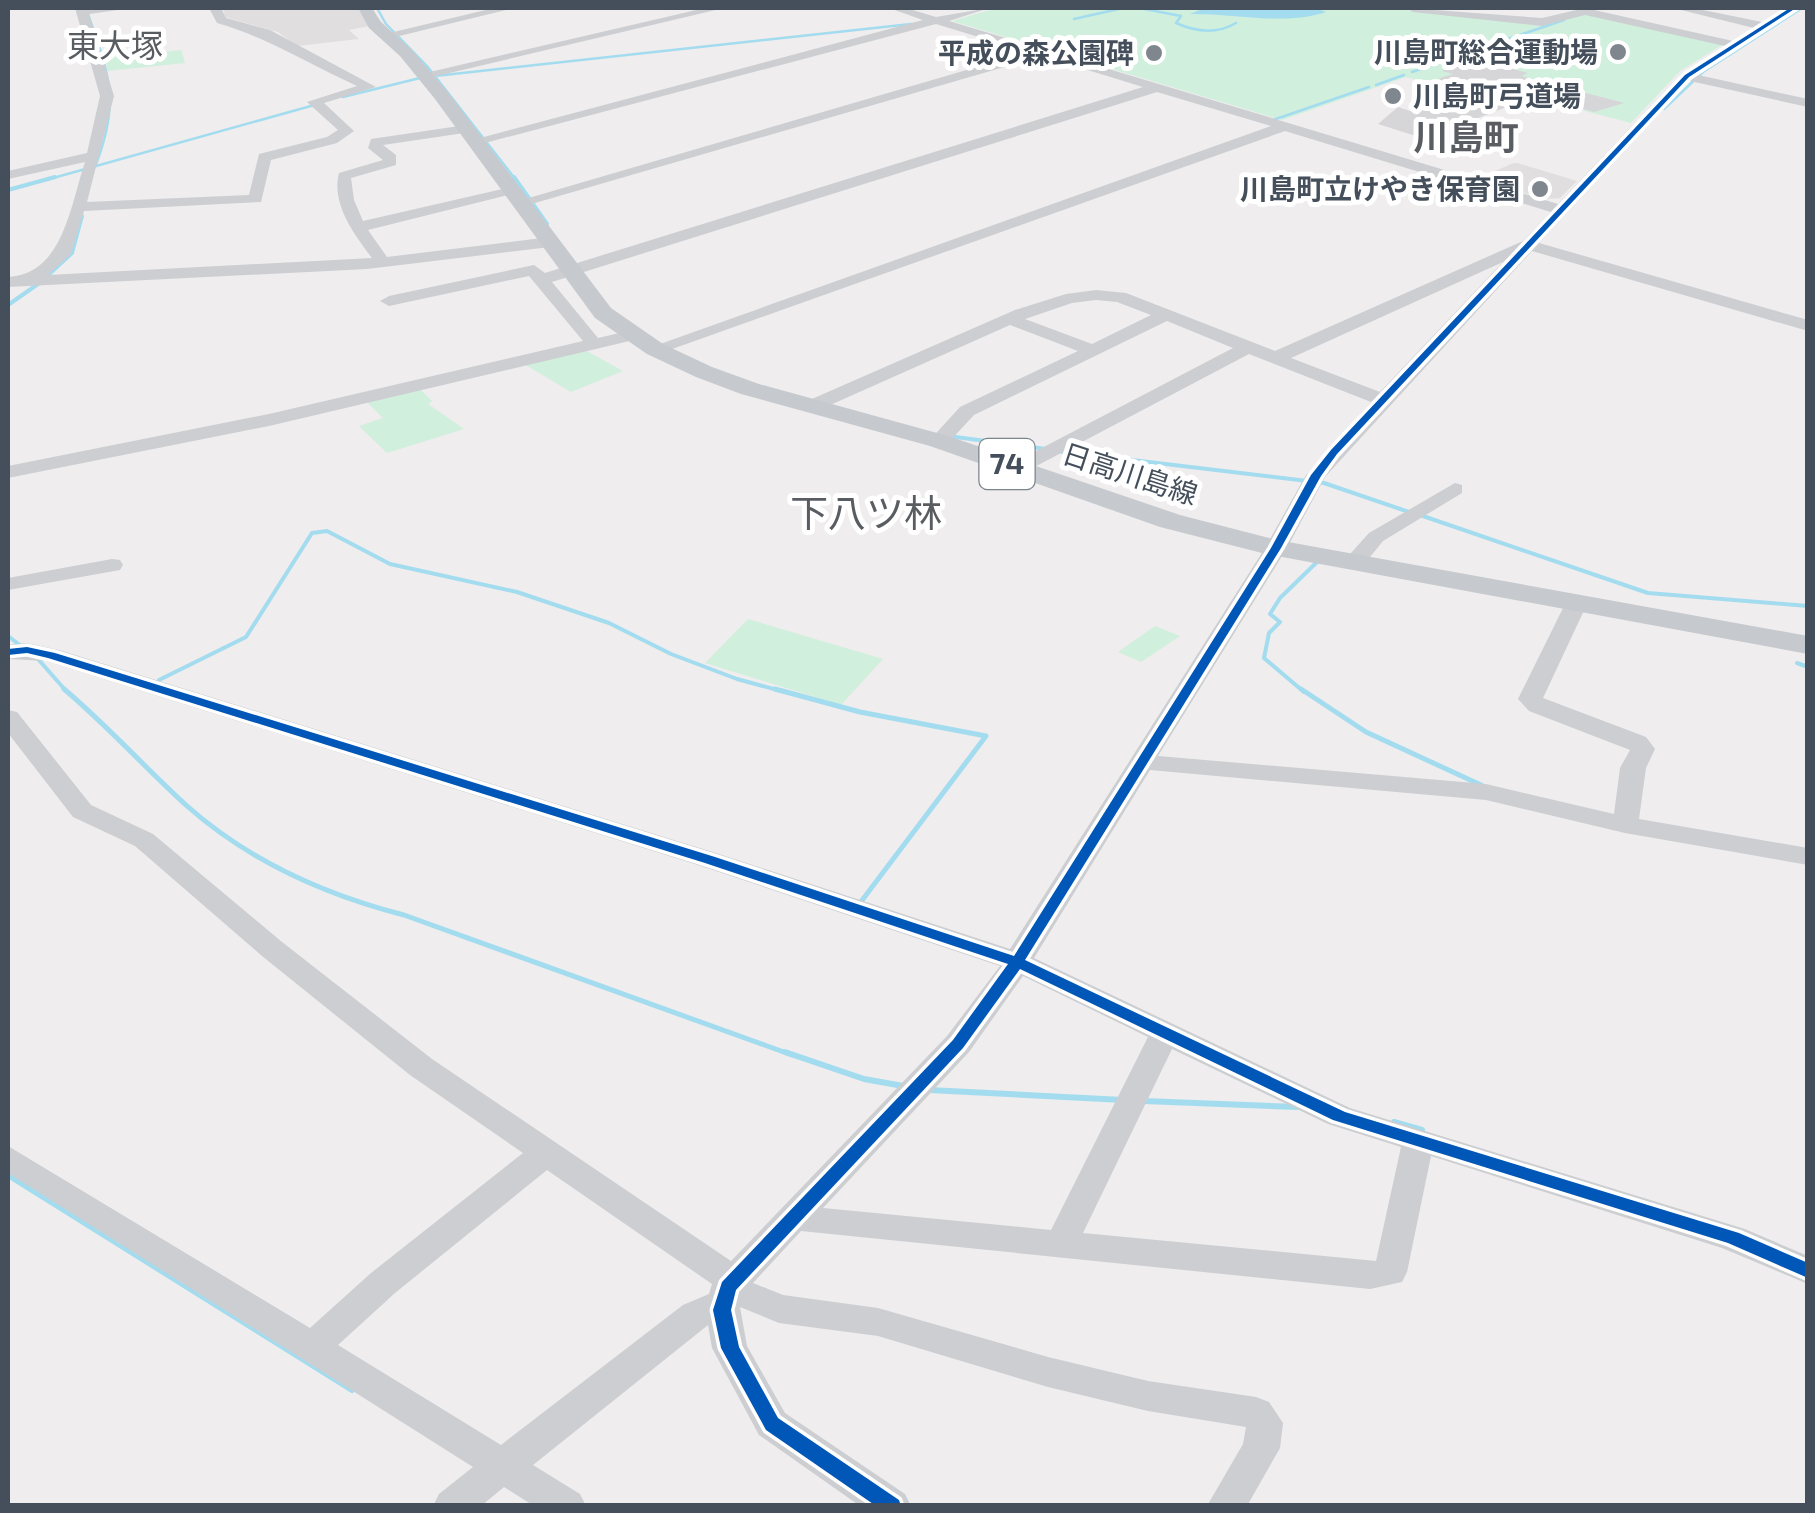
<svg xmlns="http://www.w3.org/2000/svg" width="1815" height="1513" font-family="'Exo 2','Noto Sans JP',sans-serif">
  <rect width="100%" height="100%" fill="#efeded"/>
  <path fill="#e0dedf" d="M223,8H361L370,26L349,30L359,39L297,46L278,32L225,17Z
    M1514,163H1517L1577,181L1560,198L1544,199L1476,179Z"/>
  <path fill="#d0efdd" d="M997,8H1395L1550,25L1586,13L1722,45L1680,71L1631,123L1532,97L1510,105L1406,77L1282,120L952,21Z
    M181,50L185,63L107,71L106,58Z
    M585,350L623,371L571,392L524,364Z
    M419,388L432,401L428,404L464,429L387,453L359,426L383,418L366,401Z
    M748,619L883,659L841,705L705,663Z
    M1155,626L1180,636L1141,662L1118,652Z"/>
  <path fill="#a3dcef" d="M1205,8H1315L1326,12C1286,26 1230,13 1190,14Z"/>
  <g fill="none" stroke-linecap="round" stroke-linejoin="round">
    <path stroke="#a3dcef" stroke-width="2.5" d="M86,8C108,74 122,98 95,167
      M377,8L386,24L427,66L516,180
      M1139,8L1181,16L1176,23C1196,32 1216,35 1236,23
      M1074,19L1123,8
      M1470,52L1564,20
      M1412,72L1459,56
      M435,76L911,24
      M1376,85L1404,75
      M343,97L424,77
      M1664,109L1703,72L1802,8
      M1273,120L1369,87
      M46,180L318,104"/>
    <path stroke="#a3dcef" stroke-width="4" d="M514,177L547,224
      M8,190L55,177
      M46,277L72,253L82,216
      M8,305L38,284
      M948,436L1046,449
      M1057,451L1324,483L1409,512
      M1420,515L1648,593L1808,606
      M8,636L21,646
      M38,659L67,692
      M1797,663L1808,667
      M159,680L246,637L312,533L327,531L390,564L517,592L609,623L671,654L737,679L785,692
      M1304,692L1264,658L1269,633L1280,622L1270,614L1280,598L1317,562"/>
    <path stroke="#a3dcef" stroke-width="5" d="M64,689C108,726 145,768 187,806C248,860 326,895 404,915L792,1055
      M775,689L860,712L986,736L860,903
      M1301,689L1366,732L1481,785"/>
    <path stroke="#a3dcef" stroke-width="6" d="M785,1052L864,1079L903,1086
      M929,1090L1123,1100
      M1144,1101L1297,1107
      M1394,1122L1422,1130
      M8,1175L352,1390"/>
  </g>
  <path fill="#d6d5d7" d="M1475,59L1528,73L1521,76L1624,103L1594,112L1535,96L1460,125L1505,140L1503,150L1470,144L1462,148L1451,147L1378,124L1398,107L1416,113L1477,90L1437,79L1453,74L1442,71Z"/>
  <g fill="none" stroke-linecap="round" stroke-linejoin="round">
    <path fill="#ccced1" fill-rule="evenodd" d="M75,8H132L89,14L114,96L87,202L249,195L259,154L327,137L338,130L307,102L357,86C308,64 269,38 217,23L209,8H221L226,18L270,30L376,87L324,103L354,131L337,143L271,160L261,202L84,211L71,254L48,275L372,258C354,234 331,204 339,173L383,160L368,148L371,139L466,125L473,129L471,132L383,145L396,155V165L351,178L354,200L363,221L516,186L524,191L368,230L387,257L550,237L558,242L550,247L367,269L8,287V277C63,274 70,207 85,162L8,179V171L87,153L100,96Z
      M494,8H514L387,39L381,35Z
      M705,8H724L424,79L417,75Z
      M889,8H906L936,17L989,8L949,21L1558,204L1682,73L1725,46L1585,15L1542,26L1413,12L1407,8L1542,18L1585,8L1733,41L1754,28L1673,8H1693L1762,22L1786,8H1799L1698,75L1808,99V107L1690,81L1539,243L1808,320V331L1532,251L1325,477L1287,548L1158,756L1486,784L1614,814L1620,768L1630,750L1529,711L1518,699L1566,602L1577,595L1588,602L1543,698L1646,737L1655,749L1646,768L1639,819L1808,848V865L1625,833L1486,800L1150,770L1034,958L1350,1108L1745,1229L1808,1256V1284L1722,1248L1431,1156L1407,1272L1402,1282L1370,1289L801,1231L753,1283L783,1295L878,1308L1048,1357L1148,1381L1256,1397L1269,1402L1283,1423L1280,1448L1247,1506H1207L1243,1444L1246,1427L1148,1411L1048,1387L878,1336L779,1323L740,1307L747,1346L785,1413L905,1494L911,1506H860L759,1435L712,1348L708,1325L533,1465L580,1494L586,1506H534L504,1487L481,1506H433L439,1494L473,1467L8,1173V1146L310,1328L371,1273L523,1153L410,1075L262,956L135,846L73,817L8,733V710L17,712L91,805L153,834L282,942L432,1059L731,1261L947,1036L1000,966L701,866L46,661L8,659V645L27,643L59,650L719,854L1010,949L1265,548L1306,475L1371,402L1249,354L1025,472H1011V464L1233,348L1167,321L974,415L946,445L939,447L929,441L960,407L1078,351L1010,325L819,410H805V402L1015,310L1066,294L1096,290L1126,293L1275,351L1523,241L1551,212L1285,131L661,353L655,354L646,349L1271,126L1157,92L552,282L598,338L632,330L641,335L638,339L269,426L8,478V466L269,414L583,341L529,276L389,306L380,301L389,296L534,265L545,273L1143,87L1042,56L528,205L515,202L1028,52L936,24L481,144L469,141L923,20ZM1503,262L1380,392L1291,358ZM1096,300L1117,302L1151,315L1092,344L1025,319L1072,303ZM1023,976L1148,1037L1051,1230L823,1208L969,1052ZM1172,1049L1328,1124L1401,1147L1376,1261L1083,1233ZM547,1170L712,1284L709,1294L683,1305L501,1445L338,1345L395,1293Z
      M1455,483L1462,485V493L1383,541L1361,568H1345L1342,563L1369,533Z
      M112,559L120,560L123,565L120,570L8,590V578Z"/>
    <path fill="#c6cace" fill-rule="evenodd" d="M358,8H372L381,22L412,50L447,91L611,308L663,344L712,367L759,384L948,436L1180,515L1277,540L1808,636V654L1266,554L1160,527L930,446L741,394L696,377L647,354L595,318L435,99L400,56L369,28Z"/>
    <defs>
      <path id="cycleway" d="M1790,8H1796L1689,77L1337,454L1321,476L1281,548L1025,960L1345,1112L1739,1233L1808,1263V1278L1728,1243L1333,1120L1020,969L963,1048L736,1290L731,1310L739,1347L778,1418L899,1500L901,1506H876L766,1430L721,1348L713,1310L722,1282L953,1040L1008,964L705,863L48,658L27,653L8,655V649L27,647L55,653L715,857L1014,956L1271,548L1311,475L1331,450L1685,75Z"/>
    </defs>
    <use href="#cycleway" stroke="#fff" stroke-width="7"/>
    <use href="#cycleway" fill="#0057b8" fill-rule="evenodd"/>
  </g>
  <g fill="#80868e" stroke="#fff" stroke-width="4">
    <circle cx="1618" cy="52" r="10"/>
    <circle cx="1154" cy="53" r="10"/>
    <circle cx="1393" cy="96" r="10"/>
    <circle cx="1540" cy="189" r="10"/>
  </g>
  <g text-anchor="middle" stroke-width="10" stroke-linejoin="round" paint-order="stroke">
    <g font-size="28" font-weight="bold" fill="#444f5b" stroke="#fff" text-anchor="end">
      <text x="1598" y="62">川島町総合運動場</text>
      <text x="1134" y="63">平成の森公園碑</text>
      <text x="1413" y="106" text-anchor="start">川島町弓道場</text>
      <text x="1520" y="199">川島町立けやき保育園</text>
    </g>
    <g font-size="28" fill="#444f5b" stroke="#fff">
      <text transform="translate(1130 474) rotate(18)" y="10">日高川島線</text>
    </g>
    <rect fill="#fff" stroke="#7c848c" stroke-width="2.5" x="979.5" y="439" width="55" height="50" rx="8"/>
    <g font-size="30" font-weight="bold" fill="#444f5b">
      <text x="1007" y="474">74</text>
    </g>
    <g font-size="32" fill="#595d62" stroke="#fff">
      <text x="115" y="57">東大塚</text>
    </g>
    <g font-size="35" font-weight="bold" fill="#595d62" stroke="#fff">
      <text x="1466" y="150">川島町</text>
    </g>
    <g font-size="38" fill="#595d62" stroke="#fff">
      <text x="866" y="527">下八ツ林</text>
    </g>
  </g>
  <rect width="1815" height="1513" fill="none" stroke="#444f5b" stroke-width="20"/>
</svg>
